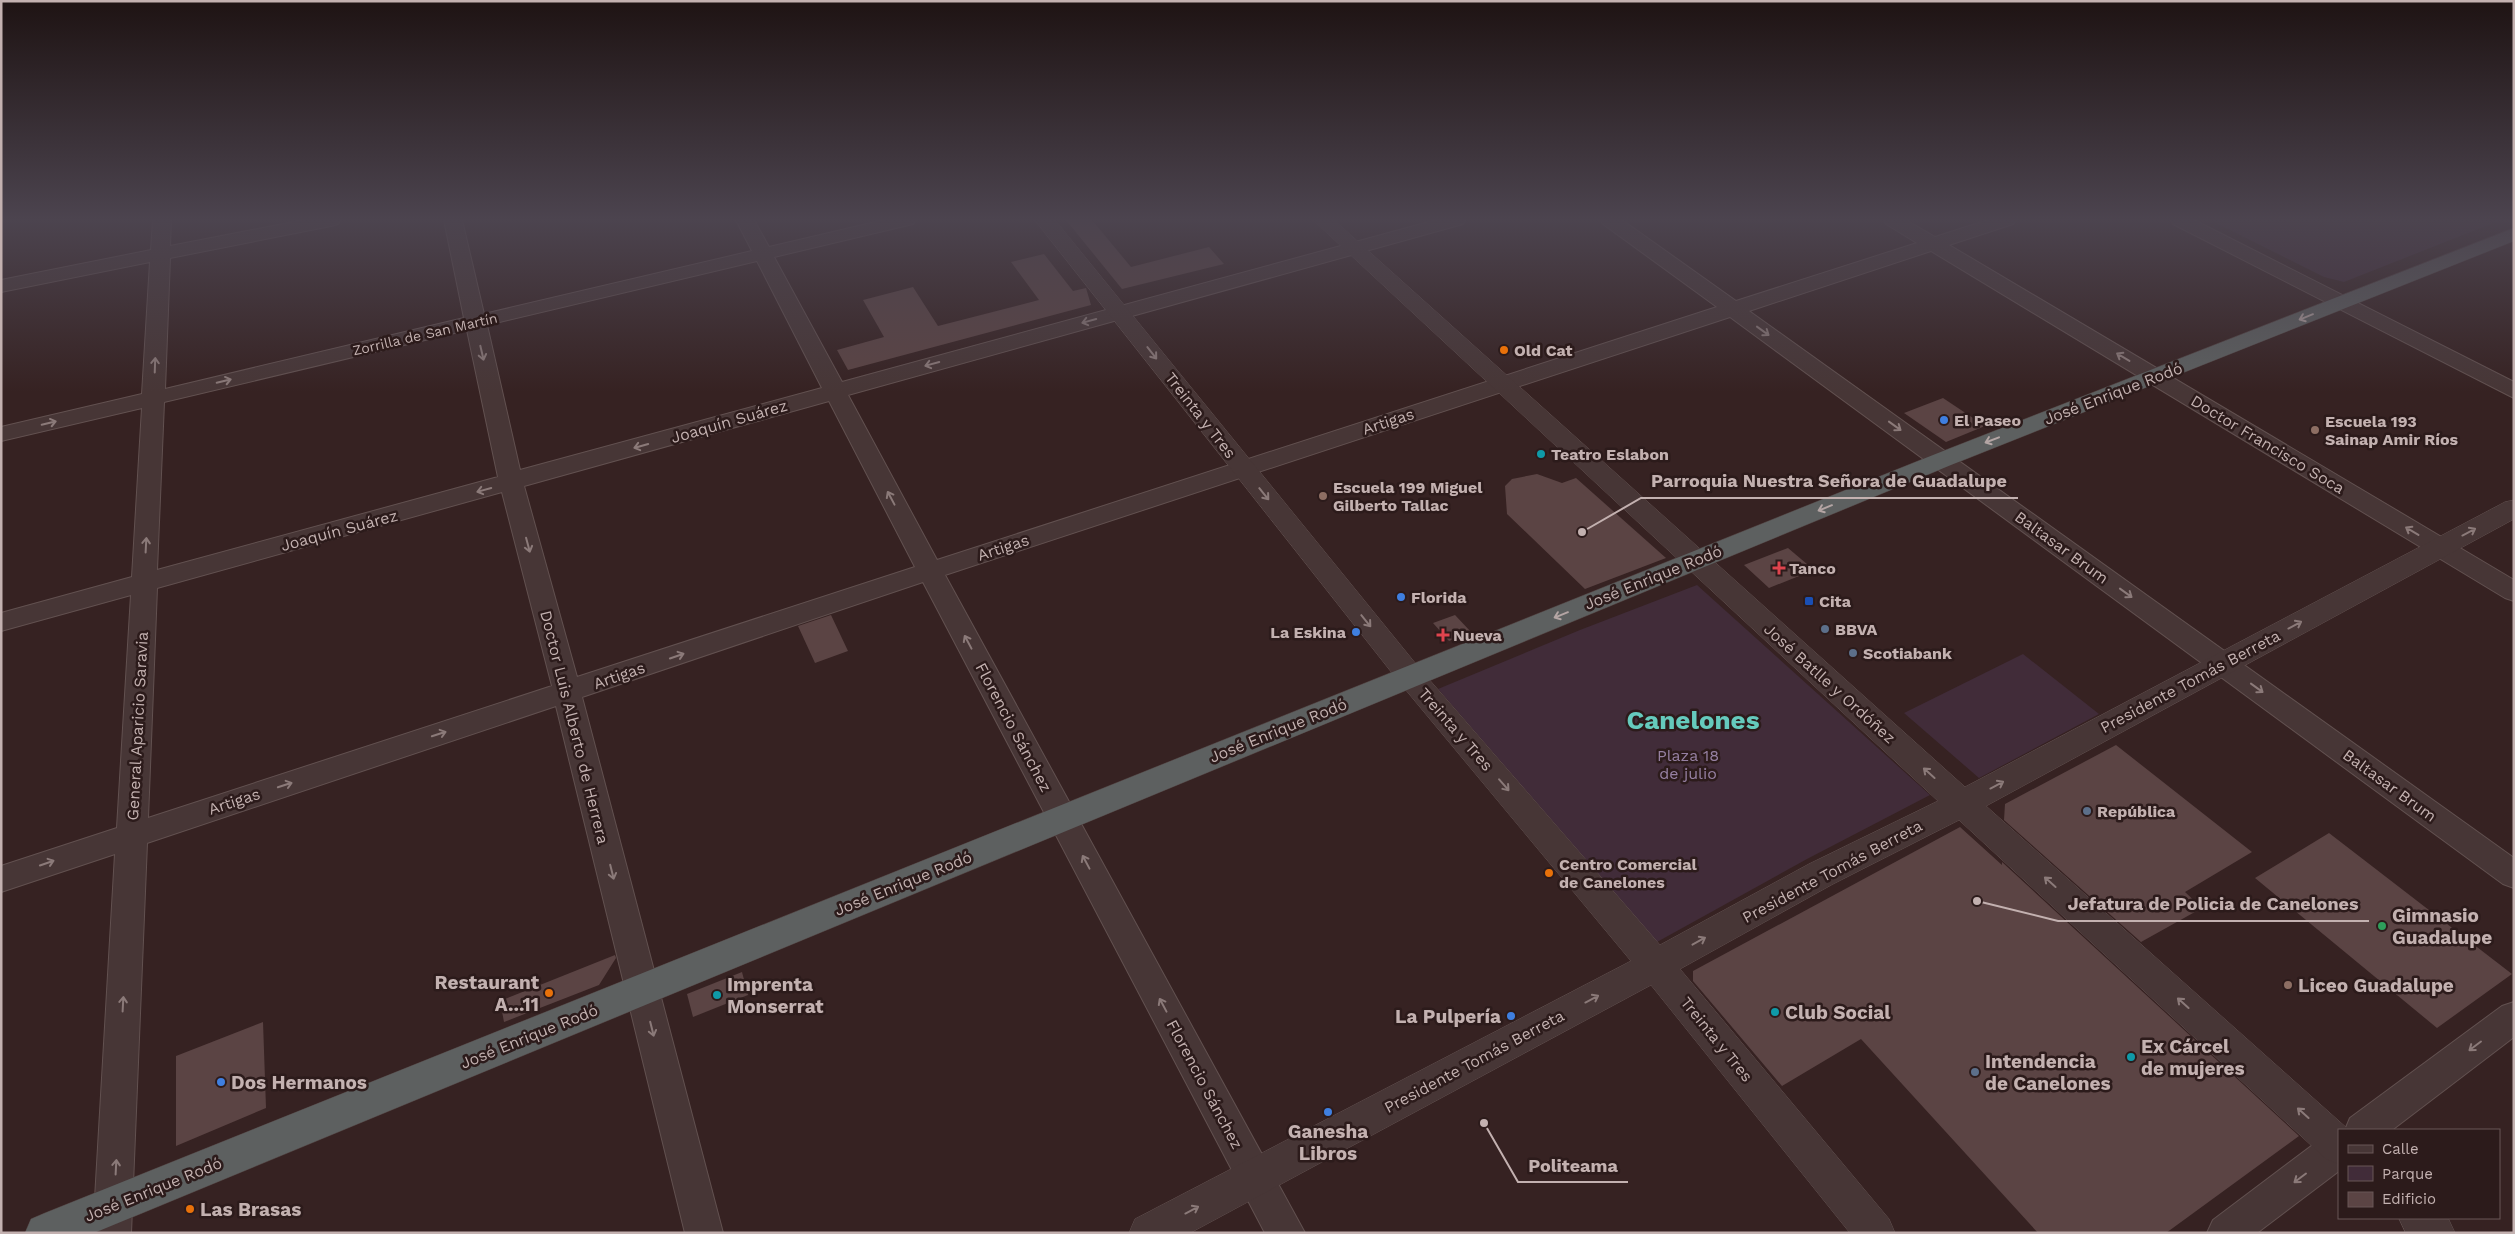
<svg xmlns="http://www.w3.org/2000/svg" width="2515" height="1234" font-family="'Work Sans',sans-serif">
  <rect width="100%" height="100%" fill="#362222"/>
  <path fill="#412c39" d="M2210,220H2501L2344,282L2324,277Z
    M1697,585L1930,795L1807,859L1657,942L1438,689L1580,630Z
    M2023,654L2099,714L1979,778L1904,713Z"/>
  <path fill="#5b4444" d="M1066,220H1092L1131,267L1209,247L1224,264L1122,289Z
    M1044,254L1073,291L1086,288L1091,305L848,370L837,350L884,337L863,300L913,287L938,326L1039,300L1011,262Z
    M1943,398L1985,426L1946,442L1904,413Z
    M1537,474L1562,483L1576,478L1666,558L1585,589L1507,514L1505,486L1512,479Z
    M1788,548L1814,570L1769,588L1744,565Z
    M831,615L848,651L815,663L798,626Z
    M1455,615L1471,632L1449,641L1433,623Z
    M2116,745L2252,852L2185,892L2202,908L2141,942L2004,820L2005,804Z
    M1960,827L2002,865V862L2299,1136L2166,1233H2038L1861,1039L1782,1086L1693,981V971Z
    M2329,833L2512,974L2437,1028L2255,878Z
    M615,955L616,958L599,985L504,1022L500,1001Z
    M742,972L748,995L693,1017L687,994Z
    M263,1022L266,1108L176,1146V1056Z"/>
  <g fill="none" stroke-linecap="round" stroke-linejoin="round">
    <defs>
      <path id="minor" d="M153,220H171L170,246L304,220H340L338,224L331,226L170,258L165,389L464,318L444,220H462L484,314L752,251L736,220H754L769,247L884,220H915L913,224L774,257L842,382L1436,220H1465L1463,224L848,395L937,560L1717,307L1603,224L1601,220H1622L1736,301L1917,243L1886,224L1884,220H1906L1935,237L1988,220H2015L2013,224L1949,245L2514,580V601L2505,598L1931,251L1749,311L2514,858V888L2503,884L1730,317L945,575L1305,1233H1265L923,582L582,697L723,1233H685L556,706L147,843L131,1233H93L115,854L1,892V866L117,828L131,595L1,631V613L132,577L142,408L1,441V427L142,394L150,262L1,292V280L151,250ZM757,261L822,388L520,470L487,325ZM467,330L498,477L157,570L164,402ZM829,401L915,567L577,677L524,486ZM502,492L552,686L148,818L157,588Z
        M2171,220H2194L2514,382V398L2173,224Z
        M2514,1002V1037L2392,1130H2345L2350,1118L2502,1006Z
        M2339,1130V1171L2257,1233H2207L2213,1220L2326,1135Z"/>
      <path id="tertiary" d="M1035,220H1055L1420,669L1660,945L1809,864L1938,801L1313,220H1334L1965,787L2505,502L2514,500V519L1986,806L2349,1130H2339V1164L2326,1159L1959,820L1833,884L1680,969L1889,1219L1895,1233H1850L1651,985L1190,1233H1129L1135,1219L1631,961L1400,683Z
        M2399,1218H2448L2455,1233H2406Z"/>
      <path id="trunk" d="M2514,228V241L1951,465L94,1233H25L31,1219L45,1213L1933,455Z"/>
    </defs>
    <use href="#minor" stroke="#625150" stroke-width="2"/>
    <use href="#tertiary" stroke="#625150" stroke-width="1"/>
    <use href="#trunk" stroke="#4f3e3d" stroke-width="1"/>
    <use href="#minor" fill="#473636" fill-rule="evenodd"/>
    <use href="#tertiary" fill="#473636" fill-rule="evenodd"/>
    <use href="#trunk" fill="#5d6060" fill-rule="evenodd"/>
  </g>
  <defs><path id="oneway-shaft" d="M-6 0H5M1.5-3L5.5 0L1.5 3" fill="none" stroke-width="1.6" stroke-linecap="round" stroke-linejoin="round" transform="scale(1.25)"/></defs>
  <g stroke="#b4a5a4">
    <use href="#oneway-shaft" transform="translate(2306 317) rotate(158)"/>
    <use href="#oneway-shaft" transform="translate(1992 440) rotate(159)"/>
    <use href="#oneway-shaft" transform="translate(1825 508) rotate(158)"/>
    <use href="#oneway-shaft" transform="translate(1561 615) rotate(158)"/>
  </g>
  <g stroke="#8b7a79">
    <use href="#oneway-shaft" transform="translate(1089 321) rotate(165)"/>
    <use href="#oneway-shaft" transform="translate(1763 331) rotate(36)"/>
    <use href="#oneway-shaft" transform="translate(482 353) rotate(77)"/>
    <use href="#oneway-shaft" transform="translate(1152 353) rotate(52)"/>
    <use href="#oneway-shaft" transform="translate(2123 357) rotate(-149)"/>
    <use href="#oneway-shaft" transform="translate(932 364) rotate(165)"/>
    <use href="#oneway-shaft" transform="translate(155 365) rotate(-88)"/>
    <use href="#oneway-shaft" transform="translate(224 381) rotate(-13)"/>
    <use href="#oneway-shaft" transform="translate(49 423) rotate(-13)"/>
    <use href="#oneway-shaft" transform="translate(1895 426) rotate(36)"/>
    <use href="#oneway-shaft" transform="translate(641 446) rotate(164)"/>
    <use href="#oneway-shaft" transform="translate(484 490) rotate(165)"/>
    <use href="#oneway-shaft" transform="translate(1264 494) rotate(51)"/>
    <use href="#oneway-shaft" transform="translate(891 498) rotate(-118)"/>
    <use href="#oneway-shaft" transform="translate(2412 531) rotate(-149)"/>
    <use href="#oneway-shaft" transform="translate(2469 532) rotate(-28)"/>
    <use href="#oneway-shaft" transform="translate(146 545) rotate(-87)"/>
    <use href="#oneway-shaft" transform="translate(528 545) rotate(75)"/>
    <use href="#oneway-shaft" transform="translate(2126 593) rotate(36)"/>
    <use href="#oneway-shaft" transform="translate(1366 621) rotate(51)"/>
    <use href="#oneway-shaft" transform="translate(2295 625) rotate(-28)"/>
    <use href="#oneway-shaft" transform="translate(968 642) rotate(-118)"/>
    <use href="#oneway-shaft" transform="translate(677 656) rotate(-19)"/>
    <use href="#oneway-shaft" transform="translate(2257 688) rotate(36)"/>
    <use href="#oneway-shaft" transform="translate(439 734) rotate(-18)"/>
    <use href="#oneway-shaft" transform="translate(1929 773) rotate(-138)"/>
    <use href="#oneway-shaft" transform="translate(285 785) rotate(-18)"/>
    <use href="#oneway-shaft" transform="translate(1504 785) rotate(49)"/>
    <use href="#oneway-shaft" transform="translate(1997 785) rotate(-28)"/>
    <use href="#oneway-shaft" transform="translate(1086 862) rotate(-118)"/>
    <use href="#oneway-shaft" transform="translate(47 863) rotate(-19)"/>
    <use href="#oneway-shaft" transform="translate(612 872) rotate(76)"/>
    <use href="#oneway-shaft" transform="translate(2050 882) rotate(-138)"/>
    <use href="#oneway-shaft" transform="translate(1699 941) rotate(-29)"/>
    <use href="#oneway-shaft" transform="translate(1592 999) rotate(-28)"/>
    <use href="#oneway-shaft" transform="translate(2183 1003) rotate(-138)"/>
    <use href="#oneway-shaft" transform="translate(123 1004) rotate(-87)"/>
    <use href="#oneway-shaft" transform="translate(1163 1005) rotate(-118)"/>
    <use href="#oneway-shaft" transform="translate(652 1029) rotate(76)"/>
    <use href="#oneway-shaft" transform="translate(2475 1046) rotate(143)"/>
    <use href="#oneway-shaft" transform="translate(2303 1113) rotate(-138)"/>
    <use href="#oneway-shaft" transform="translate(116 1167) rotate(-87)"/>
    <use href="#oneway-shaft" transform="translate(2300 1178) rotate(143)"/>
    <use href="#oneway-shaft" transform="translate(1192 1210) rotate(-28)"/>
  </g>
  <linearGradient id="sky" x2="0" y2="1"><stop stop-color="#1e1313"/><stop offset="0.56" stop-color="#4c444f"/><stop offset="1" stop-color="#4c444f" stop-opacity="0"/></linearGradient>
  <rect width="2515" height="392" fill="url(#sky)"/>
  <g fill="#e8710a" stroke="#2c1b1b" stroke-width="2">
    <circle cx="1504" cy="350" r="5"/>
    <circle cx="1549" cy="873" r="5"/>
    <circle cx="549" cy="993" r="5"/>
    <circle cx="190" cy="1209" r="5"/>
  </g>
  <g fill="#3f7fe0" stroke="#2c1b1b" stroke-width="2">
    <circle cx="1944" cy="420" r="5"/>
    <circle cx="1401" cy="597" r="5"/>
    <circle cx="1356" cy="632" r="5"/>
    <circle cx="1511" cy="1016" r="5"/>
    <circle cx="221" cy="1082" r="5"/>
    <circle cx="1328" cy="1112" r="5"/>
  </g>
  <g fill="#8d6e63" stroke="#2c1b1b" stroke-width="2">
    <circle cx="2315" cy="430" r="5"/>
    <circle cx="1323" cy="496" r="5"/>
    <circle cx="2288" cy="985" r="5"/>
  </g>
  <g fill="#0f9aa8" stroke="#2c1b1b" stroke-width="2">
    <circle cx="1541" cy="454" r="5"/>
    <circle cx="717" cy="995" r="5"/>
    <circle cx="1775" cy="1012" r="5"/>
    <circle cx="2131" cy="1057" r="5"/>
  </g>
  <g fill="#e0444e" stroke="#2c1b1b" stroke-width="2">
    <path d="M1776.5 560.5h5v5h5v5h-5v5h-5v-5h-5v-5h5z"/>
    <path d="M1440.5 627.5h5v5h5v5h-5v5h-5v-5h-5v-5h5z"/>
  </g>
  <rect fill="#1a4fb4" stroke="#2c1b1b" stroke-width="2" x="1804" y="596" width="10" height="10" rx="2.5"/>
  <g fill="#5c6f8a" stroke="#2c1b1b" stroke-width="2">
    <circle cx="1825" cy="629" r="5"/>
    <circle cx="1853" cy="653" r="5"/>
    <circle cx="2087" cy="811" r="5"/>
    <circle cx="1975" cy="1072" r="5"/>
  </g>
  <circle fill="#2e9e5b" stroke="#2c1b1b" stroke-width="2" cx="2382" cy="926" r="5"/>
  <g text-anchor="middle" stroke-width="5" stroke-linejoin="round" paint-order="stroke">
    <g font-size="14" fill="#c3b1b0" stroke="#2c1b1b">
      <text transform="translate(425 334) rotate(-13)" y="5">Zorrilla de San Martín</text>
    </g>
    <g font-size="16" font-weight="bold" fill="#c3b1b0" stroke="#2c1b1b" text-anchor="start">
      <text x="1514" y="356">Old Cat</text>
      <text x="1954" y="426">El Paseo</text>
      <text x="2325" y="427">Escuela 193<tspan x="2325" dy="18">Sainap Amir Ríos</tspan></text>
      <text x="1551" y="460">Teatro Eslabon</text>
      <text x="1333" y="493">Escuela 199 Miguel<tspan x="1333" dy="18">Gilberto Tallac</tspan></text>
      <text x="1789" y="574">Tanco</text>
      <text x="1411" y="603">Florida</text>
      <text x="1819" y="607">Cita</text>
      <text x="1835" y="635">BBVA</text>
      <text x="1346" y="638" text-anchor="end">La Eskina</text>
      <text x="1453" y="641">Nueva</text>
      <text x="1863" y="659">Scotiabank</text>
      <text x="2097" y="817">República</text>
      <text x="1559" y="870">Centro Comercial<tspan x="1559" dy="18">de Canelones</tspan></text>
    </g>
    <g font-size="16" fill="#c3b1b0" stroke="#2c1b1b">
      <text transform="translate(2113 393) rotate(-21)" y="6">José Enrique Rodó</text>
      <text transform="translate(1201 415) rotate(52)" y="6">Treinta y Tres</text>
      <text transform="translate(729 421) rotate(-16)" y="6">Joaquín Suárez</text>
      <text transform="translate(1388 421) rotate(-18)" y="6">Artigas</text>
      <text transform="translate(2268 444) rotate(31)" y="6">Doctor Francisco Soca</text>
      <text transform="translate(339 530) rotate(-15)" y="6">Joaquín Suárez</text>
      <text transform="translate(1003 547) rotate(-18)" y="6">Artigas</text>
      <text transform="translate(2062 547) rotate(36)" y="6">Baltasar Brum</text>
      <text transform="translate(1653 577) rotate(-22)" y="6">José Enrique Rodó</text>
      <text transform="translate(619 675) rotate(-19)" y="6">Artigas</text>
      <text transform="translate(2190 681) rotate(-28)" y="6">Presidente Tomás Berreta</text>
      <text transform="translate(1830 683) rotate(42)" y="6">José Batlle y Ordóñez</text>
      <text transform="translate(137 726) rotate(-87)" y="6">General Aparicio Saravia</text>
      <text transform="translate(575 727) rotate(76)" y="6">Doctor Luis Alberto de Herrera</text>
      <text transform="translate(1014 727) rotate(62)" y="6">Florencio Sánchez</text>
      <text transform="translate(1456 729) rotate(49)" y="6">Treinta y Tres</text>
      <text transform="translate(1278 730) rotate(-22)" y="6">José Enrique Rodó</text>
      <text transform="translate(2390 785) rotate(36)" y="6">Baltasar Brum</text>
      <text transform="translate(234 801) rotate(-18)" y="6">Artigas</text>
      <text transform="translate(1832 871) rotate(-28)" y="6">Presidente Tomás Berreta</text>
      <text transform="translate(903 883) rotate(-22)" y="6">José Enrique Rodó</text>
      <text transform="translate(529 1036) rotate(-22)" y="6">José Enrique Rodó</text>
      <text transform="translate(1717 1039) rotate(51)" y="6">Treinta y Tres</text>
      <text transform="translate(1474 1061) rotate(-28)" y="6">Presidente Tomás Berreta</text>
      <text transform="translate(1205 1084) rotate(62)" y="6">Florencio Sánchez</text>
      <text transform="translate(153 1189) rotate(-22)" y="6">José Enrique Rodó</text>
    </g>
    <g font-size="16" fill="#9680a2" stroke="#2c1b1b">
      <text x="1688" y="761">Plaza 18<tspan x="1688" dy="18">de julio</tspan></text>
    </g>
    <g font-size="19" font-weight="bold" fill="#c3b1b0" stroke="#2c1b1b" text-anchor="start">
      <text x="2392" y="922">Gimnasio<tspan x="2392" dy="22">Guadalupe</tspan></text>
      <text x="539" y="989" text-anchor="end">Restaurant<tspan x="539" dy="22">A...11</tspan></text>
      <text x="727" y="991">Imprenta<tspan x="727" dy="22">Monserrat</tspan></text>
      <text x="2298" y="992">Liceo Guadalupe</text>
      <text x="1785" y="1019">Club Social</text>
      <text x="1501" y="1023" text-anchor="end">La Pulpería</text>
      <text x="2141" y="1053">Ex Cárcel<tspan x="2141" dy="22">de mujeres</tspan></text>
      <text x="1985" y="1068">Intendencia<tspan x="1985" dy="22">de Canelones</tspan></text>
      <text x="231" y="1089">Dos Hermanos</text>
      <text x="1328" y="1138" text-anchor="middle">Ganesha<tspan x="1328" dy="22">Libros</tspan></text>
      <text x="200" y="1216">Las Brasas</text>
    </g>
    <g font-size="26" font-weight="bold" fill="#65cabd" stroke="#2c1b1b">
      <text x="1693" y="729">Canelones</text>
    </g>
  </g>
  <path fill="none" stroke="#c3b1b0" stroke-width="2" d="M1582 532L1641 498H2018M1977 901L2058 921H2369M1484 1123L1518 1182H1628"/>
  <g fill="#c3b1b0" stroke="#2c1b1b" stroke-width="2">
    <circle cx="1582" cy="532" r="5"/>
    <circle cx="1977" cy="901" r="5"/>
    <circle cx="1484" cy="1123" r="5"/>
  </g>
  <g font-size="18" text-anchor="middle" font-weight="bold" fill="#c3b1b0" stroke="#2c1b1b" stroke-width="5" stroke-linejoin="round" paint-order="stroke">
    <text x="1829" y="487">Parroquia Nuestra Señora de Guadalupe</text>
    <text x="2213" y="910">Jefatura de Policia de Canelones</text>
    <text x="1573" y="1172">Politeama</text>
  </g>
  <rect width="2515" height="1234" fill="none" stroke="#c3b1b0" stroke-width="5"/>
  <rect x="2338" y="1129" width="162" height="90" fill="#2c1b1b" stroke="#685757"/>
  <rect x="2348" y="1145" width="25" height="8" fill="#473636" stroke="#685757"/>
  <text x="2382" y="1154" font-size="15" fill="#c3b1b0">Calle</text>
  <rect x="2348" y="1166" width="25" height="15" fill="#412c39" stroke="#685757"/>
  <text x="2382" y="1179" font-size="15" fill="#c3b1b0">Parque</text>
  <rect x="2348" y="1192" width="25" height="15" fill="#5b4444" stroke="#685757"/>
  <text x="2382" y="1204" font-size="15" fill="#c3b1b0">Edificio</text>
</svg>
